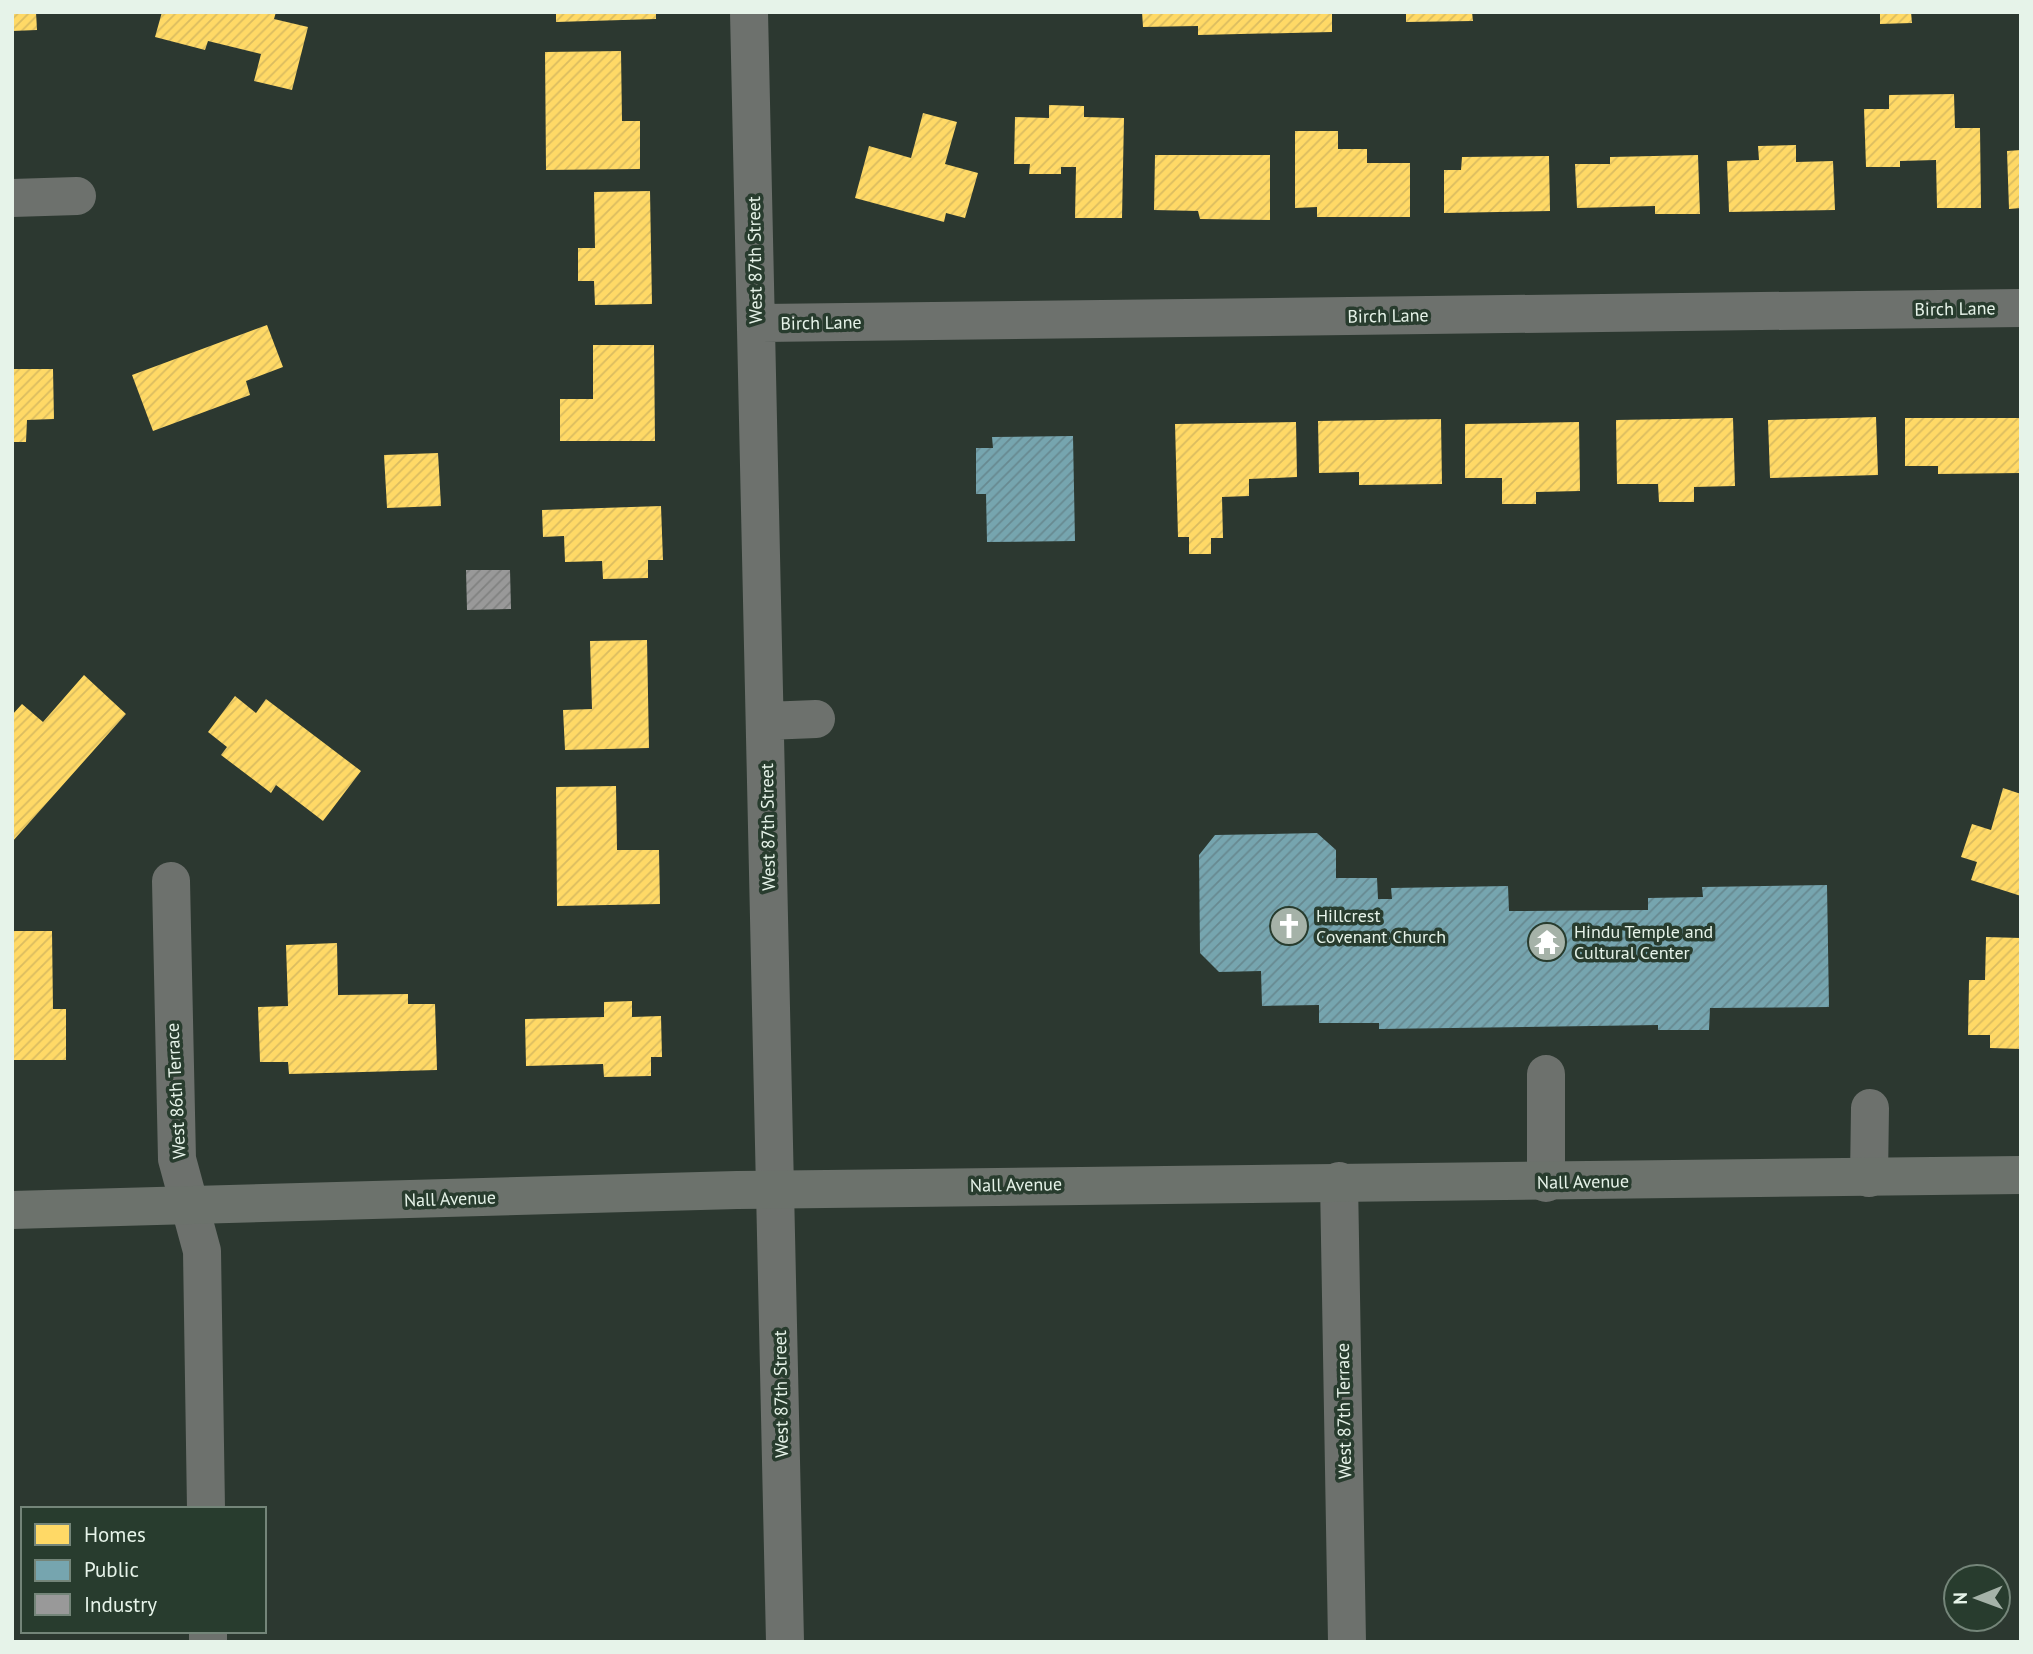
<svg xmlns="http://www.w3.org/2000/svg" width="2033" height="1654" font-family="'PT Sans',sans-serif">
  <defs>
    <pattern id="homes-hatch" width="6" height="6" patternUnits="userSpaceOnUse" patternTransform="scale(1.75)"><rect width="6" height="6" fill="#ffd966"/><path d="M-1 1l2-2M0 6l6-6M5 7l2-2" fill="none" stroke="#dabc60"/></pattern>
    <pattern id="public-hatch" width="6" height="6" patternUnits="userSpaceOnUse" patternTransform="scale(1.75)"><rect width="6" height="6" fill="#76a5af"/><path d="M-1 1l2-2M0 6l6-6M5 7l2-2" fill="none" stroke="#678990"/></pattern>
    <pattern id="industry-hatch" width="6" height="6" patternUnits="userSpaceOnUse" patternTransform="scale(1.75)"><rect width="6" height="6" fill="#999"/><path d="M-1 1l2-2M0 6l6-6M5 7l2-2" fill="none" stroke="#808180"/></pattern>
  </defs>
  <rect width="100%" height="100%" fill="#2c3830"/>
  <path fill="url(#homes-hatch)" d="M12,12H36L37,30L12,31Z
    M162,12H276L274,19L308,27L292,90L254,81L261,54L208,41L205,50L155,37Z
    M556,12H656V19L556,22Z
    M1142,12H1332V32L1198,35V26L1143,27Z
    M1406,12H1472L1473,21L1406,22Z
    M1880,12H1911L1912,23L1880,24Z
    M621,51L622,121H640V169L546,170L545,52Z
    M1954,94L1955,128H1980L1981,208H1937L1936,160L1900,161V167H1866L1864,109H1889V95Z
    M1049,105L1084,106V117L1124,118L1122,218H1075L1076,167H1061V174H1029L1030,164H1014L1015,117L1049,118Z
    M923,113L957,122L945,164L978,173L965,218L946,213L944,222L855,198L869,146L911,158Z
    M1295,131H1338V149H1367V163H1410V217H1317V207L1295,208Z
    M1796,145V162L1833,161L1835,210L1729,212L1727,161L1759,160L1758,146Z
    M2021,150V208L2009,209L2007,151Z
    M1155,155H1270V220L1200,219L1198,211L1154,210Z
    M1698,155L1700,214H1655V206L1577,208L1575,164H1610V157Z
    M1549,156L1550,211L1444,213V170H1461L1462,157Z
    M650,191L652,304L595,305L594,281H578V248H595L594,192Z
    M267,325L283,367L246,381L250,395L153,431L132,375Z
    M593,345H654L655,441H560V399H593Z
    M12,369H53L54,419L27,420L26,442H12Z
    M1876,417L1878,475L1770,478L1768,420Z
    M1733,418L1735,486L1694,487V502H1659L1658,484H1617L1616,420Z
    M1905,418H2021V473L1938,474V466H1905Z
    M1441,419L1442,484L1359,485V472L1319,473L1318,421Z
    M1296,422L1297,477L1249,479V496L1222,497L1223,538H1211V554H1189V537H1178L1175,424Z
    M1579,422L1580,491L1536,492V504H1502V478H1465V424Z
    M438,453L441,506L387,508L384,455Z
    M661,506L663,560H648V578L603,579L602,561L565,562L564,536L543,537L542,510Z
    M647,640L649,748L565,750L563,710L592,709L590,641Z
    M84,675L126,714L12,842V715L22,704L43,722Z
    M235,696L256,713L266,699L361,771L323,821L276,785L271,793L221,755L227,747L208,732Z
    M616,786L617,850H659L660,904L557,906L556,787Z
    M2003,788L2021,794V896L1971,880L1977,862L1961,857L1972,824L1991,830Z
    M12,931H52L53,1009H66V1060H12Z
    M1986,937L2021,938V1049L1990,1048V1035H1968L1969,980H1985Z
    M337,943L338,995L408,994V1004H435L437,1070L289,1074L288,1062H260L258,1007L288,1006L286,945Z
    M632,1001V1017L661,1016L662,1057H651V1076L604,1077L603,1064L526,1066L525,1019L604,1017V1002Z"/>
  <path fill="url(#public-hatch)" d="M1073,436L1075,541L987,542L986,494H976V448H993L992,437Z
    M1317,833L1336,850V878H1377L1378,899H1392L1391,888L1508,886L1509,911L1648,910V898L1703,897L1702,887L1827,885L1829,1007L1710,1008L1709,1030H1658V1025L1379,1029V1023H1319V1005L1262,1006L1261,971L1219,972L1200,953L1199,855L1215,835Z"/>
  <path fill="url(#industry-hatch)" d="M466,570H510L511,609L467,610Z"/>
  <g fill="none" stroke-linecap="round" stroke-linejoin="round">
    <path stroke="#6d716d" stroke-width="38" d="M749,12L785,1642
      M12,198L77,196
      M756,323L2021,308
      M766,721L816,719
      M171,881L177,1159L202,1251L206,1509
      M1546,1074V1183
      M1869,1178L1870,1108
      M1339,1181L1347,1642
      M208,1631V1642"/>
    <path stroke="#6c726c" stroke-width="38" d="M12,1210L737,1190L2021,1175"/>
  </g>
  <defs>
    <symbol id="church-disc" viewBox="-11 -11 22 22"><circle r="9.5" fill="#a5b2a8" stroke="#283c2e"/><path d="M-1.2-6h2.4v3.5h3.3v2.4h-3.3V6h-2.4V-.1h-3.3v-2.4h3.3Z" fill="#fff"/></symbol>
    <symbol id="temple-disc" viewBox="-11 -11 22 22"><circle r="9.5" fill="#a5b2a8" stroke="#283c2e"/><path d="M0-6L5-2H3V0L6.5 2.5H4V6H1.5V3h-3V6H-4V2.5H-6.5L-3 0V-2H-5Z" fill="#fff"/></symbol>
  </defs>
  <g fill-rule="evenodd">
    <use href="#church-disc" x="1267" y="904" width="44" height="44"/>
    <use href="#temple-disc" x="1525" y="920" width="44" height="44"/>
  </g>
  <g text-anchor="middle" stroke-width="7" stroke-linejoin="round" paint-order="stroke">
    <g font-size="18" fill="#e6f3e9" stroke="#283c2e">
      <text transform="translate(755 260) rotate(-91)" y="6">West 87th Street</text>
      <text transform="translate(1955 309) rotate(-1)" y="6">Birch Lane</text>
      <text transform="translate(1388 316) rotate(-1)" y="6">Birch Lane</text>
      <text transform="translate(821 323) rotate(-1)" y="6">Birch Lane</text>
      <text transform="translate(768 827) rotate(-91)" y="6">West 87th Street</text>
      <text transform="translate(176 1091) rotate(-93)" y="6">West 86th Terrace</text>
      <text transform="translate(1583 1182) rotate(-1)" y="6">Nall Avenue</text>
      <text transform="translate(1016 1185) rotate(-1)" y="6">Nall Avenue</text>
      <text transform="translate(450 1199) rotate(-2)" y="6">Nall Avenue</text>
      <text transform="translate(781 1394) rotate(-91)" y="6">West 87th Street</text>
      <text transform="translate(1344 1411) rotate(-91)" y="6">West 87th Terrace</text>
    </g>
    <g font-size="18" fill="#e6f3e9" stroke="#283c2e" text-anchor="start">
      <text x="1316" y="922">Hillcrest<tspan x="1316" dy="21">Covenant Church</tspan></text>
      <text x="1574" y="938">Hindu Temple and<tspan x="1574" dy="21">Cultural Center</tspan></text>
    </g>
  </g>
  <rect width="2033" height="1654" fill="none" stroke="#e6f3e9" stroke-width="28"/>
  <rect x="21" y="1507" width="245" height="126" fill="#283c2e" stroke="#748579" stroke-width="2"/>
  <rect x="35" y="1524" width="35" height="21" fill="#ffd966" stroke="#748579" stroke-width="2"/>
  <text x="84" y="1542" font-size="21" fill="#e6f3e9">Homes</text>
  <rect x="35" y="1560" width="35" height="21" fill="#76a5af" stroke="#748579" stroke-width="2"/>
  <text x="84" y="1577" font-size="21" fill="#e6f3e9">Public</text>
  <rect x="35" y="1594" width="35" height="21" fill="#999999" stroke="#748579" stroke-width="2"/>
  <text x="84" y="1612" font-size="21" fill="#e6f3e9">Industry</text>
  <g transform="translate(1977 1598) rotate(269)"><circle r="33" fill="#283c2e" stroke="#748579" stroke-width="2"/>
  <path d="M0-5L12 26L0 18L-12 26Z" fill="#a5b2a8"/>
  <text y="-10" font-size="19" font-weight="bold" text-anchor="middle" fill="#e6f3e9">N</text>
  </g>
</svg>
